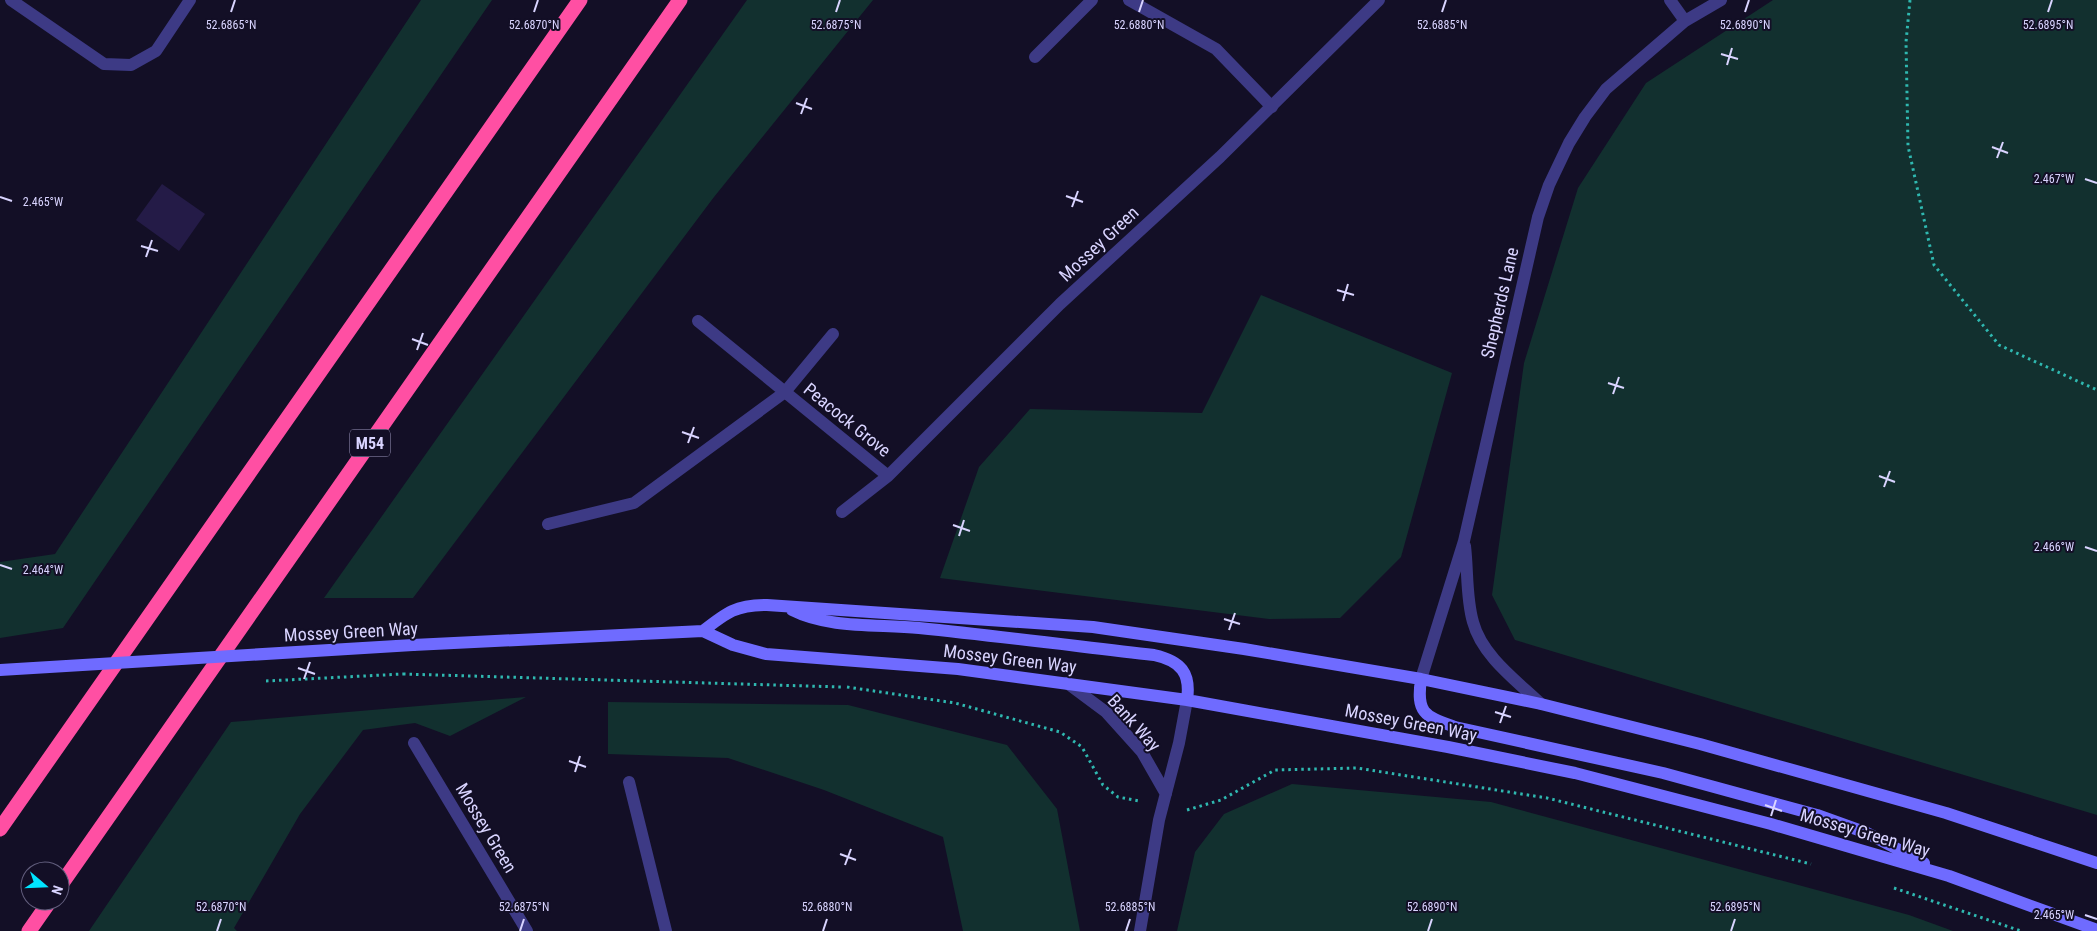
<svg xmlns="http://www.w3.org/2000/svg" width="2097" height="931" font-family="'Roboto Condensed',sans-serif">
  <rect width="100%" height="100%" fill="#130f26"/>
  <path fill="#12302f" d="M421,0H492L63,628L0,638V562L55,554Z
    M747,0H873L714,197L413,598H324Z
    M1773,0H2097V815L1515,640L1492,595L1524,363L1578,188L1646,83Z
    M1261,295L1452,373L1401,557L1340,618L1269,619L940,578L979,467L1030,409L1202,413Z
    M526,697L450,736L415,723L363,730L300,814L234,928L237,931H89L231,722Z
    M608,702L848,705L1007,745L1057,809L1080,931H963L943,837L824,790L728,758L608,754Z
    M1292,784L1491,802L1909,915L1953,931H1177L1195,852L1224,814Z"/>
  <path fill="#241b47" d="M162,184L205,214L179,251L136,220Z"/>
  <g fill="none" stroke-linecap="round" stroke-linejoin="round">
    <path stroke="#2fb8b0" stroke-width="3" stroke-dasharray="2.5 4" stroke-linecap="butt" d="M1910,0L1906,42L1908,146L1934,265L1999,345L2097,390
      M403,674L841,687
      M847,687L955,703L1060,732L1082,747L1103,785L1118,797L1139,801
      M1187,810L1221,800L1275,770L1357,768L1547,798L1811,864
      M1894,888L2021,931"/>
    <path stroke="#3d3a85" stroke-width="12" d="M1129,0L1216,49L1272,107
      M1035,57L1092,0"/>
    <path stroke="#3d3a85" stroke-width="12" d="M11,0L104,64L131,65L156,51L190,0
      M1670,0L1685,21
      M698,321L888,476
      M842,512L888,476L1060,304L1220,157L1379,0
      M548,524L634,503L785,392L833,334
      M1465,546C1468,571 1466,598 1473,622C1482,656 1517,681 1541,704
      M1421,679L1464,541L1538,217L1549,185L1569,143L1585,117L1606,89L1685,21L1721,0
      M414,743L527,931
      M629,782L666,931"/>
    <path stroke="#3d3a85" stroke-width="12" d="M1067,683L1106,712L1142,752L1166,794
      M1140,931L1159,820L1179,743L1187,700"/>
    <path stroke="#6f6bff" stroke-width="12" d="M792,610C829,629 878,624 919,628C997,636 1076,646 1154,655C1181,661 1191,673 1187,700
      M703,631C727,612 736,605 767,605L1093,627L1244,649L1421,679L1541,704L1700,744L1946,813L2097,863
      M413,645L703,631L733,645L766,654L958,669L1187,700L1448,747L1575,773L1771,824L1949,876L2097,930
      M1421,679C1416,714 1425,716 1455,727L1663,773L1817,815L1867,833L1924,863"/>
    <path stroke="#ff4fa3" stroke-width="15" d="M0,829L580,0
      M60,886L680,0
      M29,931L50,901"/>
    <path stroke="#2fb8b0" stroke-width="3" stroke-dasharray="2.5 4" stroke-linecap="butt" d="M266,681L403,674"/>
    <path stroke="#6f6bff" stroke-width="12" d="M0,670L413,645"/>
  </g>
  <path fill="none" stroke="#d9d4ff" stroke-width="2" d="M231,12L235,0M534,12L538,0M836,12L840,0M1139,12L1143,0M1442,12L1446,0M1745,12L1749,0M2048,12L2052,0M1721,54L1738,59M1727,65L1732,48M796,103L812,109M801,114L807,98M1992,147L2008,153M1997,158L2003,142M2085,179L2097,183M1066,196L1083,202M0,197L12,201M1072,207L1078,191M141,246L158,251M146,257L152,240M1337,290L1354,295M1343,301L1348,284M412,339L428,345M417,350L423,333M1608,383L1624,388M1613,394L1619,377M682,432L699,438M688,443L694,427M1879,476L1895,482M1884,487L1890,471M953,525L970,531M959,536L964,520M2085,547L2097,551M0,565L12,569M1224,619L1240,624M1229,630L1235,613M298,668L315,674M304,679L310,662M1495,712L1511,717M1500,723L1506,706M569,761L586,767M575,772L580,756M1765,805L1782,811M1771,816L1776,800M840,854L856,860M845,865L851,849M2085,915L2097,919M217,931L221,919M520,931L524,919M823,931L827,919M1126,931L1130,919M1428,931L1432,919M1731,931L1735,919"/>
  <g text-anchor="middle" stroke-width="4" stroke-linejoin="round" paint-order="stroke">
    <rect fill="#130f26" stroke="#9e99be" stroke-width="1" x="350" y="429.5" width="40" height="27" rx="4"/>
    <g font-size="16" font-weight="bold" fill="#d9d4ff">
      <text x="370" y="449">M54</text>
    </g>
    <g font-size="18" fill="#d9d4ff" stroke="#130f26">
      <text transform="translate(1099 244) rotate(-43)" y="6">Mossey Green</text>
      <text transform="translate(1500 303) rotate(-77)" y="6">Shepherds Lane</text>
      <text transform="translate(847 420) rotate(39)" y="6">Peacock Grove</text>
      <text transform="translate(351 632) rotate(-3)" y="6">Mossey Green Way</text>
      <text transform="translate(1010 659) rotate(7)" y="6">Mossey Green Way</text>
      <text transform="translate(1134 723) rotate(48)" y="6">Bank Way</text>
      <text transform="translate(1411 723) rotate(11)" y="6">Mossey Green Way</text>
      <text transform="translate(486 828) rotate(59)" y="6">Mossey Green</text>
      <text transform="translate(1865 833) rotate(16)" y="6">Mossey Green Way</text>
    </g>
  </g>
  <g font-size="12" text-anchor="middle" fill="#d9d4ff" stroke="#130f26" stroke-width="4" stroke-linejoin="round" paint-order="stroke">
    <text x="231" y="29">52.6865°N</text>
    <text x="1442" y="29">52.6885°N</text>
    <text x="2048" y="29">52.6895°N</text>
    <text x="534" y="29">52.6870°N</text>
    <text x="836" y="29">52.6875°N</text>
    <text x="1139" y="29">52.6880°N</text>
    <text x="1745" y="29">52.6890°N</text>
    <text x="2054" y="183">2.467°W</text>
    <text x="43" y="206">2.465°W</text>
    <text x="2054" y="551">2.466°W</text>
    <text x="43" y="574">2.464°W</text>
    <text x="221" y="911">52.6870°N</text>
    <text x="524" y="911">52.6875°N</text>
    <text x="827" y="911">52.6880°N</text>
    <text x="1130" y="911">52.6885°N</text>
    <text x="1432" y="911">52.6890°N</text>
    <text x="1735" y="911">52.6895°N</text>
    <text x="2054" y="919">2.465°W</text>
  </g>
  <g transform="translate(45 886) rotate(109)"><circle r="24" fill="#130f26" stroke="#625e7d"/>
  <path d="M0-4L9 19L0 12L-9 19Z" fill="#00e5ff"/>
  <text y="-8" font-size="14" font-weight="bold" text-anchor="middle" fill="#d9d4ff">N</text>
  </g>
</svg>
